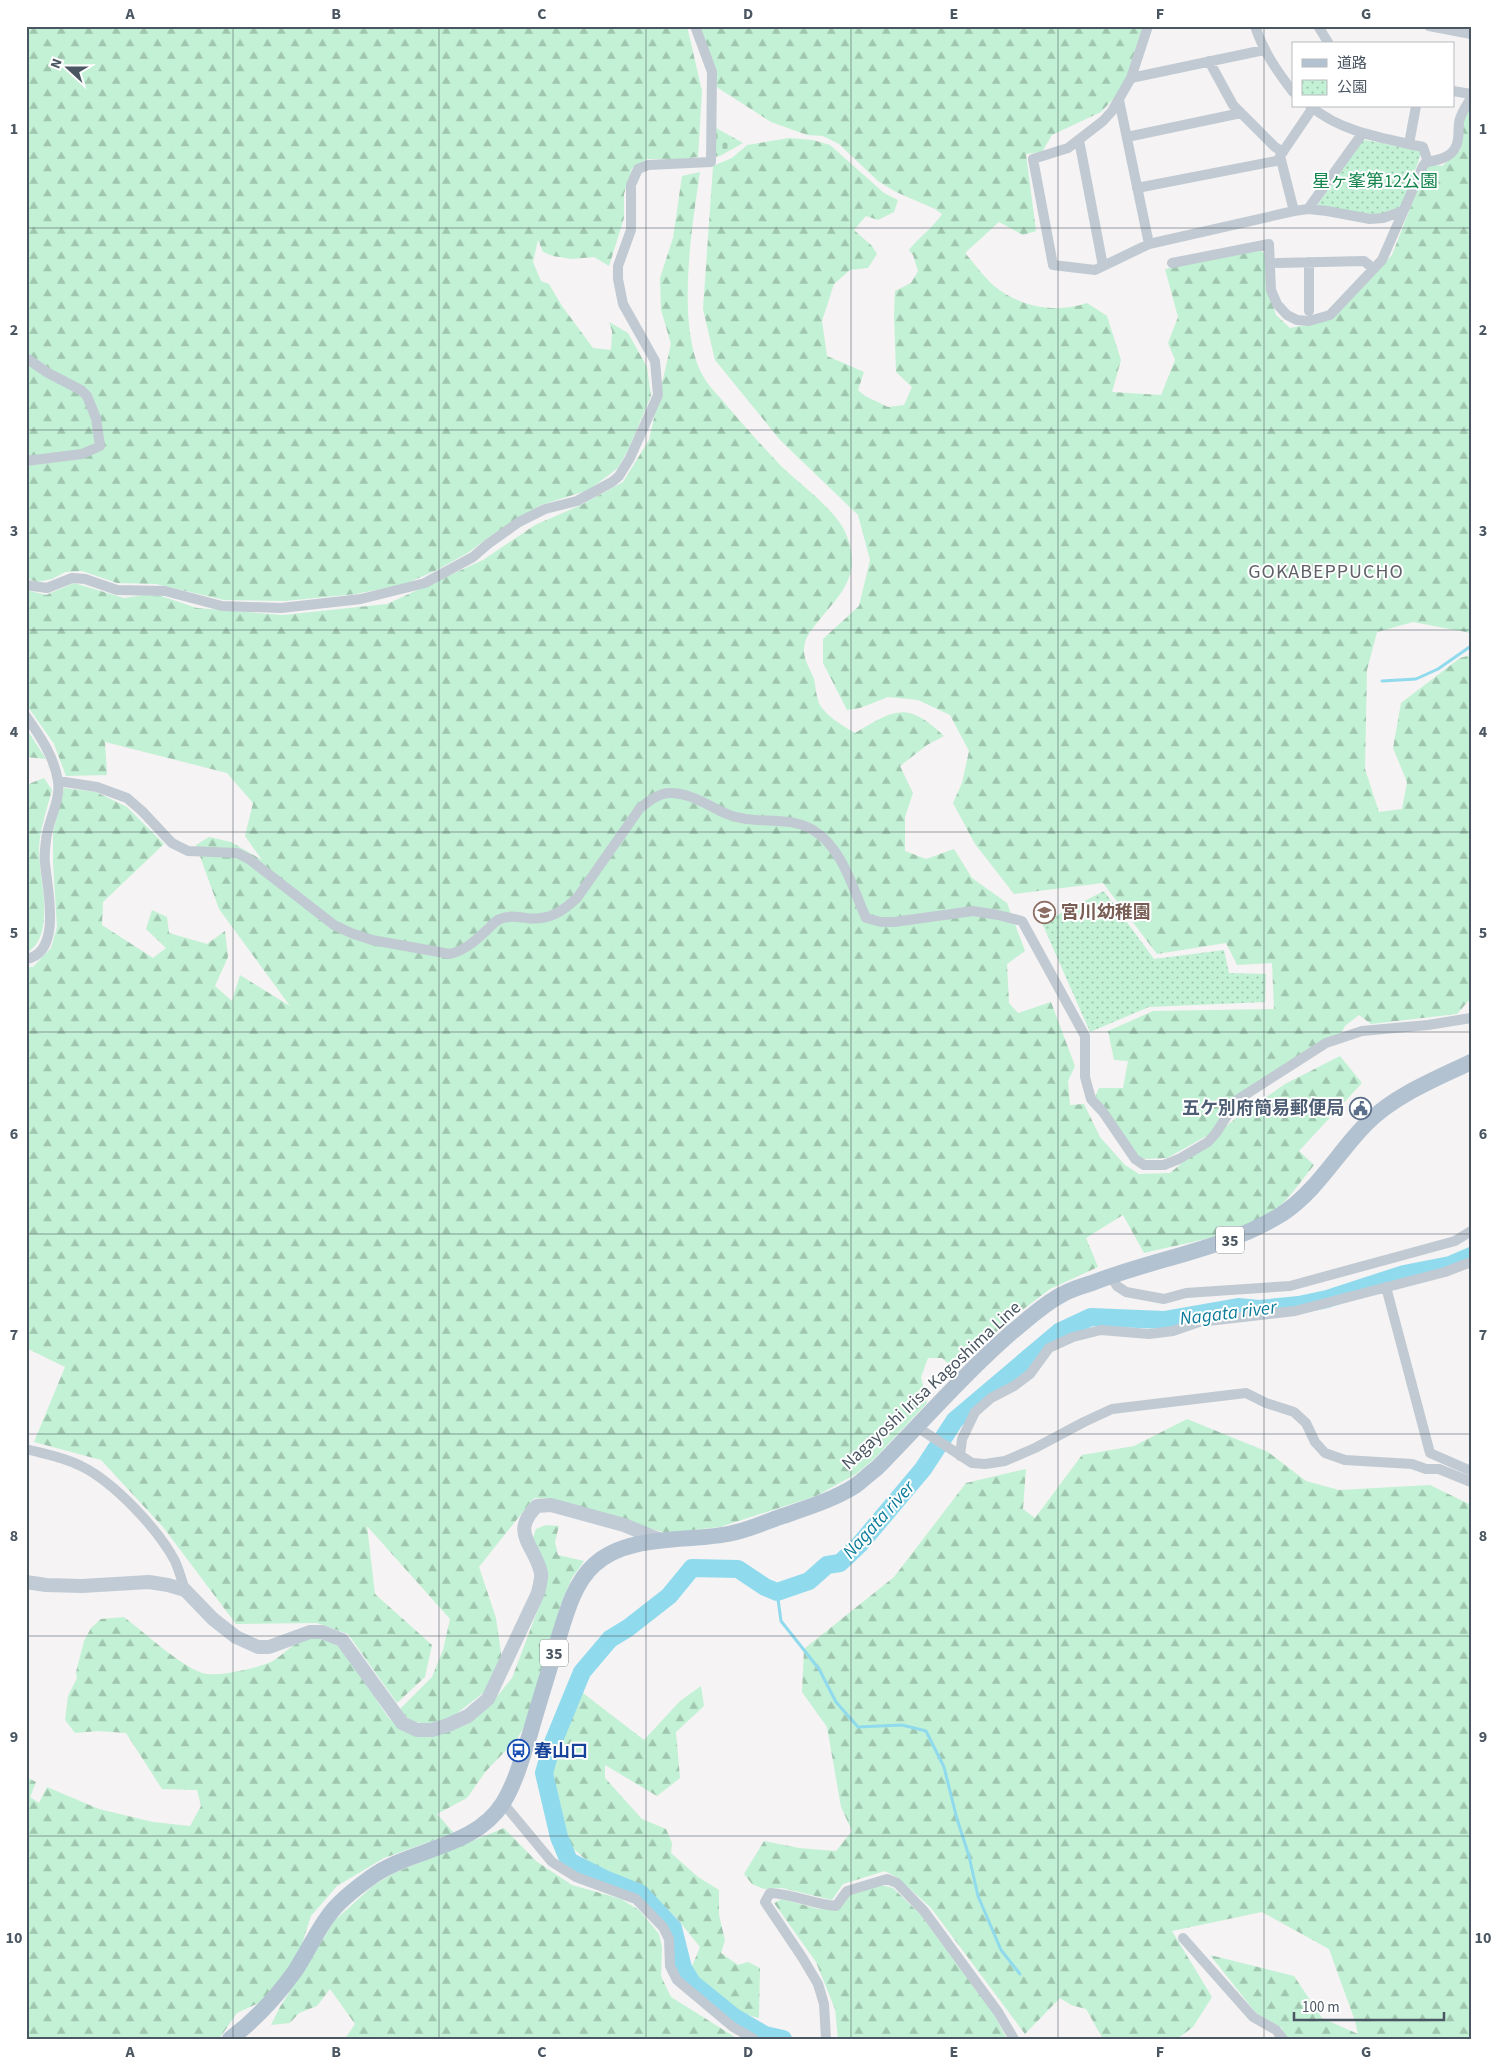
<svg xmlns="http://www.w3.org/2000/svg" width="1497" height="2065" font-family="'Source Sans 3','Noto Sans JP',sans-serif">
  <defs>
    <pattern id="forest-firs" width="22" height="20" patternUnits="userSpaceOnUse" patternTransform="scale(1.25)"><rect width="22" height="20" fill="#c3f1d5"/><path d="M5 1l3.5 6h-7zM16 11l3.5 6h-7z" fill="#a0c6b0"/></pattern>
    <pattern id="cemetery-stones" width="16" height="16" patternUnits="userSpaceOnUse" patternTransform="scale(1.25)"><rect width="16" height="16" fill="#c3f1d5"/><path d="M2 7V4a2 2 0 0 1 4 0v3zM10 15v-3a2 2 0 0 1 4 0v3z" fill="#a0c6b0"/></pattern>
    <pattern id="park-dots" width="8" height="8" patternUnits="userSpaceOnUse" patternTransform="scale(1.25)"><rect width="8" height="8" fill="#c3f1d5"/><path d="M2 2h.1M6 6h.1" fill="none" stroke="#a0c6b0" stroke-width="1.8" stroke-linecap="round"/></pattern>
  </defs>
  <rect width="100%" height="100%" fill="#f5f3f3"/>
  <path fill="url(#forest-firs)" d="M26,26H687L702,91L698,157L681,159H647L632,168L624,194V218L609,266L594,257L572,259L553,256L543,252L538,240L533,262L541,281L549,284L562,306L593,348L611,350L612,331L609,322L628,333L647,367L651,396L628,450L618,468L589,490L541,505L492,535L469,552L437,570L405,584L356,594L285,601L224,600L156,584L117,583L82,571L65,572L52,579L37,582L26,578Z
    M698,26H1143L1126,78L1116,96L1101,112L1052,135L1042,152L1026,154L1036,231L1023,235L999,222L965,253C974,263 983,276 993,285C1019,307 1055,314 1087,303L1107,316L1121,360L1112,392L1161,395L1175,360L1168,343L1178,317L1165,269L1261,250L1265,255L1269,294L1276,315L1290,328L1316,323L1339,311L1392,255L1425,170L1429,164L1442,166L1460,151L1464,119L1471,106V633L1413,622L1377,632L1367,670L1365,769L1379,812L1402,809L1407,782L1393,748L1401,703L1460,658L1471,655V998L1457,1014L1371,1024L1359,1015L1345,1026L1341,1033L1235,1098L1212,1133L1167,1158L1144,1159L1136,1157L1095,1097L1099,1088H1123L1128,1061L1114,1060L1108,1031L1153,1011L1274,1009L1272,963L1237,965L1226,943L1157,954L1103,883L1014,894L975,844L953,803L962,783L969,751L950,715L918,700L888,697L860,708L847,710L823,663V639L859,606L870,560L858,515L780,440L715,360L703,309L713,166L732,158L747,145L789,138L813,140L830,145L884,193L898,200L894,212L878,220L866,216L854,230L872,246L877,254L868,268L850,270L834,284L822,321L827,356L864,372L858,390L865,396L888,407L904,405L912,387L896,372L894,314L895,291L911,283L918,271L913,255L909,250C920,236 932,229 942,214L935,209L896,192L878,181L839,144L823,136L807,135L771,122L715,86Z
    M700,172C692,227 674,333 706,381C712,390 721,398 728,407C745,427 763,447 781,466C800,484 837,511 846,534C863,576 840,594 816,624C809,633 804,639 804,651C804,660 811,671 814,679C816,687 816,698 820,705C825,715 846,728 855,733C895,709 907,701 944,736L927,745L900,766L913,793L905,817V851L926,859L954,849L972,878L1007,903L1025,951L1007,964L1009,1003L1018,1013L1051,1002L1075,1066L1068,1081L1070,1105L1084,1104L1100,1137L1125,1165L1139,1174L1170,1173L1236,1118L1285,1084L1340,1056L1362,1083L1299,1151L1314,1165C1304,1177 1295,1190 1285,1201C1253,1234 1187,1242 1144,1253L1123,1215L1086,1238L1098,1267L1050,1289L1009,1320L960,1366H951L942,1358H928L921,1377L927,1403L874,1459L856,1474L816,1496L720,1527L666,1533L551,1499L534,1498L479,1567L496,1618L502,1660L487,1690L456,1714L431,1725L411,1721L399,1710L432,1677L443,1650L450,1619L367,1526L375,1594L432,1645L425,1677L397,1703L348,1634L317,1623L236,1624L163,1527L101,1460L34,1442L65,1367L26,1348V967H33L51,948L57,927L53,863V832L64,788L96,792L127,807L164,844L103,902L102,925L153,958L166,948L146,929L152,910L167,917L169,933L207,944L225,931L228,957L215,986L232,1001L240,975L290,1006L219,909L196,845L209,837L231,842L262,860L245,836L253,803L227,773L105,742L107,775L66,776L54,744L26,704V590L46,595L74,583L124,598L145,595L161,596L197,608L283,615L387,604L483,560L535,525L581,505L623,482L649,440L671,344L661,310L660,278L673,238L682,176Z
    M26,728L46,759L26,757Z
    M44,778L52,790C47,809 39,831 39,851C39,879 57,937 26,953V788L31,783Z
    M1187,1419L1268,1452L1306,1481L1339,1490L1430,1485L1471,1505V2039H1286L1282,2028L1256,2013L1210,1955L1294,1976L1322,2018L1358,2034L1355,2021L1329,1949L1262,1912L1172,1931L1212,1997L1193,2027L1177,2039H1103L1086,2009L1071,2005L1060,1998L1025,2034L931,1908L898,1878L885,1871L843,1884L832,1900L782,1888L764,1889L752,1884L744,1874L764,1841L799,1848L836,1851L852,1831L841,1807L827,1727L802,1692L804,1649L894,1577L966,1483L1026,1469L1023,1509L1035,1518L1082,1455L1134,1446Z
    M546,1525L559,1526L555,1542L558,1555L584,1561L572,1578L560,1607L527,1722L517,1739L486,1771L467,1798L437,1814L454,1833L384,1858L337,1886L311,1916L298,1956L261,2002L237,2013L219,2039H26V1777L36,1782L30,1797L39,1803L47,1787L99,1809L153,1822L190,1826L201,1806L197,1790L162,1789L126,1733L98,1731L75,1733L65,1720L68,1696L77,1678L76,1672L84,1641L91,1628L101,1619L124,1617C145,1633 178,1664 202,1673C216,1678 259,1668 273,1661C281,1656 289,1648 297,1643C312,1633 331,1640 343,1650L388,1717L400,1729L440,1734L468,1724L491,1704L512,1678L543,1596L532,1541L536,1529Z
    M701,1686L704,1706L676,1732L680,1778L657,1796L605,1765V1778L642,1819L666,1829L672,1843L671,1853L698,1877L719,1890V1915L725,1940L721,1953L738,1965L748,1962L760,1968L759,2018C732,2013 711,1989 690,1971L700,1947L675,1916L637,1886L592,1865L568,1844L552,1772L569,1724L583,1693L644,1740L680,1701Z
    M504,1828L536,1861L572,1885L621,1899L639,1910L659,1934L662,1947L661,1976L671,1997L738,2039H345L355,2024L330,1989L317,2006L299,2013L290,2023L271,2025L280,2007L335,1920L374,1885L394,1873Z
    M881,1885L893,1888L920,1914L993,2013L1007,2039H838L835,2009L816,1962L774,1903L782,1899L818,1909L837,1910L849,1895Z"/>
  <path fill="url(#cemetery-stones)" d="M716,128L743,143L720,156L714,157Z"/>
  <path fill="url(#park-dots)" d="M1366,140L1420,151L1421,154L1403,204C1382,224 1344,211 1320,207L1318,204L1362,141Z
    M1104,891L1154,959L1224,950L1229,973L1266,974L1265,1002L1149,1007L1090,1032L1042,923Z"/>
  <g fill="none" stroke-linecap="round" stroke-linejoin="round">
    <path stroke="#90daee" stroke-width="3" d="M1382,681L1416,679L1438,669L1471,646
      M777,1592L781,1621L819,1669L836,1702L858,1727L902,1725L926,1731L944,1767L957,1819L969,1856L978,1896L1001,1950L1020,1974"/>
    <path stroke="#90daee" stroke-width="18" d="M783,2039L765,2035L734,2017L692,1983L683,1968L673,1928L640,1893L605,1879L569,1861L559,1837L544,1773L552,1745L582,1672L610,1639L628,1628L669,1596L692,1568L738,1569L765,1587L777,1592L809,1581L827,1565L840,1563L860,1544L923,1469L955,1420L1059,1332L1091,1317L1164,1320L1238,1307L1259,1309L1299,1305L1327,1299L1404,1274L1450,1265L1471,1256"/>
    <path stroke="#c1cad2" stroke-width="10" d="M1148,26L1131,78L1112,111L1103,121L1068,148L1033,159L1053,265L1095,270L1149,244L1294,211L1308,209L1327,211L1370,219L1383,218L1403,211
      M1255,26C1263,51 1277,71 1293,92
      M1318,26L1329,44
      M1429,26L1471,34
      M1209,61L1233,105L1275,147L1283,152
      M1131,78L1264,50
      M1453,91L1471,94
      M1119,100L1149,244
      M1310,106C1343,133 1383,138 1423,147L1428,162
      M1127,137L1241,113
      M1079,140L1103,266
      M1409,144L1416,106
      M1137,188L1281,160
      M1308,209L1362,134
      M1294,211L1280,156L1314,106
      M1309,262V311
      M1172,263L1269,244L1271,290L1277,304L1287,315L1297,320L1309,321L1330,315L1382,260L1423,166L1426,162C1440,160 1456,157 1458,139C1459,134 1458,129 1459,123C1460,114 1466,106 1471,98
      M1277,263L1364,261L1374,269
      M26,358L48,373L81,390L87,396L96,418L100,446L82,454L26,461
      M26,585L47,588L72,578L85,579L117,590L165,591L222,606L281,608L361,599L425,583L473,557L488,544L519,522L545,509L577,501L612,482L619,476L630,458L658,395L655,361L623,304L618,279V266L631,230V185L638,169L648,165L711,162L712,72L695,26
      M26,716C40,736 54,756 58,781C61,801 48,820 46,840C45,848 44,856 45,863C47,888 63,953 26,959
      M58,781L97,787L127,798L142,811L172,843L188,851L237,853L249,859L334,925L351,933L372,940L450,954C466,950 476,940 488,929C491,926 495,921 500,919C509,915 517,917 526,918C548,921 562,912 577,898L640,808C649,801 659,793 670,793C692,793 708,806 727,814C755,826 786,814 813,830C842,847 853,889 866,918L881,922H894L973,911L998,915L1022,921L1085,1036V1077L1091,1099L1103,1112L1135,1159L1144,1165H1164L1179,1159L1208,1142L1216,1133L1237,1100L1326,1043L1362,1031L1428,1025L1471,1018
      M1110,1275L1117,1286L1126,1292L1164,1299L1186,1293L1290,1286L1455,1241L1471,1231
      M1386,1287L1430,1453L1471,1471
      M917,1427L972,1463L985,1464L1005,1461L1035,1448L1084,1422L1112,1409L1246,1393L1266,1403L1294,1412L1306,1423L1315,1442L1325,1453L1345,1460L1412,1464L1426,1469H1439L1471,1482
      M26,1449C45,1454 64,1457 81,1466C114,1482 158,1529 175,1561C179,1570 182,1581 185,1590
      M960,1456L962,1439L975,1412L991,1398L1014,1386L1030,1374L1049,1348L1073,1337L1101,1330L1149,1334L1173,1331L1199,1322L1295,1311L1445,1272L1471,1262
      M503,1803L552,1862L576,1877L636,1899L663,1927L669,1939L670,1966L677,1980L733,2027L754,2039
      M1183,1938L1253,2017L1276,2030L1283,2039
      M826,2039L824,2004L818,1984L802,1957L765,1902L770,1893C793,1894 813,1904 836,1906L847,1891L887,1879L897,1883L924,1911L998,2012L1014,2039"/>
    <path stroke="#c1cbd6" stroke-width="14" d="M26,1582L46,1585L82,1586L149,1582L168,1585L185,1590L213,1619L236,1637L258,1647H269L310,1632H322L342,1640L402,1723L417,1730H432L448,1725L468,1716L488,1699L538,1593C539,1587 542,1579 541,1573C535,1545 509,1533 537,1506L551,1505L624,1525L663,1541"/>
    <path stroke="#b3c2d1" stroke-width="16" d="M230,2039C254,2021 278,1995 295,1971C307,1953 316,1932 329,1915C339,1901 356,1888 370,1878C410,1848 474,1849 503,1803C516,1782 522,1757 530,1734C539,1702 549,1671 558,1640C566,1614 574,1583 594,1565C627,1534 686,1542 728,1534C745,1531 761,1524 777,1518C803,1509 831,1501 855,1486C862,1481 869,1474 877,1468C921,1423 964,1374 1012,1332C1028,1319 1045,1303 1063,1294C1072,1289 1082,1286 1092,1283C1155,1258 1224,1250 1282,1214C1317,1191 1338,1152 1367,1123C1395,1095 1436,1079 1471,1062"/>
  </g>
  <path fill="none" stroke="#4a5661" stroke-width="1" stroke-opacity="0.55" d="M233,26V2039M439,26V2039M646,26V2039M851,26V2039M1058,26V2039M1264,26V2039M26,228H1471M26,430H1471M26,630H1471M26,832H1471M26,1032H1471M26,1234H1471M26,1434H1471M26,1636H1471M26,1836H1471"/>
  <defs>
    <symbol id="school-ring" viewBox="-11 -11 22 22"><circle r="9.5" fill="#fff" stroke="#8d6e63" stroke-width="1.5"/><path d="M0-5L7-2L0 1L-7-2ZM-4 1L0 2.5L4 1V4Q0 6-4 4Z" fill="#8d6e63"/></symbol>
    <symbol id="civic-ring" viewBox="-11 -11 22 22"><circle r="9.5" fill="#fff" stroke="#5c6f8a" stroke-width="1.5"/><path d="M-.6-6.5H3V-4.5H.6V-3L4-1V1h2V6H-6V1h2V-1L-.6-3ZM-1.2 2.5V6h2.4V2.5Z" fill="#5c6f8a"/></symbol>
    <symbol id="bus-ring" viewBox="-11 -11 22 22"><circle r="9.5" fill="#fff" stroke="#1a4fb4" stroke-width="1.5"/><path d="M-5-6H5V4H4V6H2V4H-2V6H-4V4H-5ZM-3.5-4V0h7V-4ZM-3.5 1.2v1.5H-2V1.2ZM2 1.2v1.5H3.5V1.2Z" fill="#1a4fb4"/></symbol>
  </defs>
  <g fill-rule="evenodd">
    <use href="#school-ring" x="1032" y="900" width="25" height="25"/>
    <use href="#civic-ring" x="1348" y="1096" width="25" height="25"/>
    <use href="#bus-ring" x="506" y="1738" width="25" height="25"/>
  </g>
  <g text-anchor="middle" stroke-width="4" stroke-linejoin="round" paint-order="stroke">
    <g fill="#fff" stroke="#808990" stroke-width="1">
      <rect x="1216" y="1226.5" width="28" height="27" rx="4"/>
      <rect x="540" y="1639.5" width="28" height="27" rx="4"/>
    </g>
    <g font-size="16" font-weight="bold" fill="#4a5661">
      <text x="1230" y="1246">35</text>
      <text x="554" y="1659">35</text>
    </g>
    <g font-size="18" fill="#17864f" stroke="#fff">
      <text x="1375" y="187">星ヶ峯第12公園</text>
    </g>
    <g font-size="18" font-weight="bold" fill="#785e54" stroke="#fff" text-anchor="start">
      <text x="1061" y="918">宮川幼稚園</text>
    </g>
    <g font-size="18" font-weight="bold" fill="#4e5e75" stroke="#fff" text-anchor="end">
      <text x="1344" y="1114">五ケ別府簡易郵便局</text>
    </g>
    <g font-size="18" fill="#4a5661" stroke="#fff">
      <text transform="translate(931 1385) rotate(-43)" y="6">Nagayoshi Irisa Kagoshima Line</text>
    </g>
    <g font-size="18" font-weight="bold" fill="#164399" stroke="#fff" text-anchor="start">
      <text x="534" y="1757">春山口</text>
    </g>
    <g font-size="19" font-style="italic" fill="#0c7c9b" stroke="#fff">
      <text transform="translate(1228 1312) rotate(-7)" y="7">Nagata river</text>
      <text transform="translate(878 1519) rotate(-48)" y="7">Nagata river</text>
    </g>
    <g font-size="20" letter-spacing="1" fill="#5f6368" stroke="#fff">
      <text x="1326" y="578">GOKABEPPUCHO</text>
    </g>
  </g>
  <rect width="1497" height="2065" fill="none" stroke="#ffffff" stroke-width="55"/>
  <rect x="1292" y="42" width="162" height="65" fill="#ffffff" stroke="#b7bbc0"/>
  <rect x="1302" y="59" width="25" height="8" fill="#b3c2d1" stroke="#b7bbc0"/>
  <text x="1337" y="68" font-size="15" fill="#4a5661">道路</text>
  <rect x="1302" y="80" width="25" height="15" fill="url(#park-dots)" stroke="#b7bbc0"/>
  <text x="1337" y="92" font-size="15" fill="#4a5661">公園</text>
  <g transform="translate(68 68) rotate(291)" stroke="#ffffff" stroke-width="4" paint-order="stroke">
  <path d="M0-4L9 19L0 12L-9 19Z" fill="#4a5661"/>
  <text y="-8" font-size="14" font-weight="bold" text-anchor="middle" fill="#4a5661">N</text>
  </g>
  <path d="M1294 2012v8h150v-8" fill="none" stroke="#4a5661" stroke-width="2.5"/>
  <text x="1302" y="2012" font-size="15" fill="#4a5661" stroke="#ffffff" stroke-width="4" paint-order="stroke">100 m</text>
  <rect x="28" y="28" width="1442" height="2010" fill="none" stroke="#4a5661" stroke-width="2"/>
  <g font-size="16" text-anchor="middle" font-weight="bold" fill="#4a5661">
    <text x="130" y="19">A</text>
    <text x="336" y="19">B</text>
    <text x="542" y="19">C</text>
    <text x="748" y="19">D</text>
    <text x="954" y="19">E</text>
    <text x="1160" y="19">F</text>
    <text x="1366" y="19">G</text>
    <text x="14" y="134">1</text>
    <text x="1483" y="134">1</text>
    <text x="14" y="335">2</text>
    <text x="1483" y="335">2</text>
    <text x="14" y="536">3</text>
    <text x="1483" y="536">3</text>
    <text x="14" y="737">4</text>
    <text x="1483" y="737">4</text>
    <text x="14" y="938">5</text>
    <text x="1483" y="938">5</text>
    <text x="14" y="1139">6</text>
    <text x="1483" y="1139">6</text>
    <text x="14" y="1340">7</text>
    <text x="1483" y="1340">7</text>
    <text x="14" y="1541">8</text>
    <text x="1483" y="1541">8</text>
    <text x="14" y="1742">9</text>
    <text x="1483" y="1742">9</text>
    <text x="14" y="1943">10</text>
    <text x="1483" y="1943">10</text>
    <text x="130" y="2057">A</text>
    <text x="336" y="2057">B</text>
    <text x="542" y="2057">C</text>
    <text x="748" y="2057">D</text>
    <text x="954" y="2057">E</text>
    <text x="1160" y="2057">F</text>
    <text x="1366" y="2057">G</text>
  </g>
</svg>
